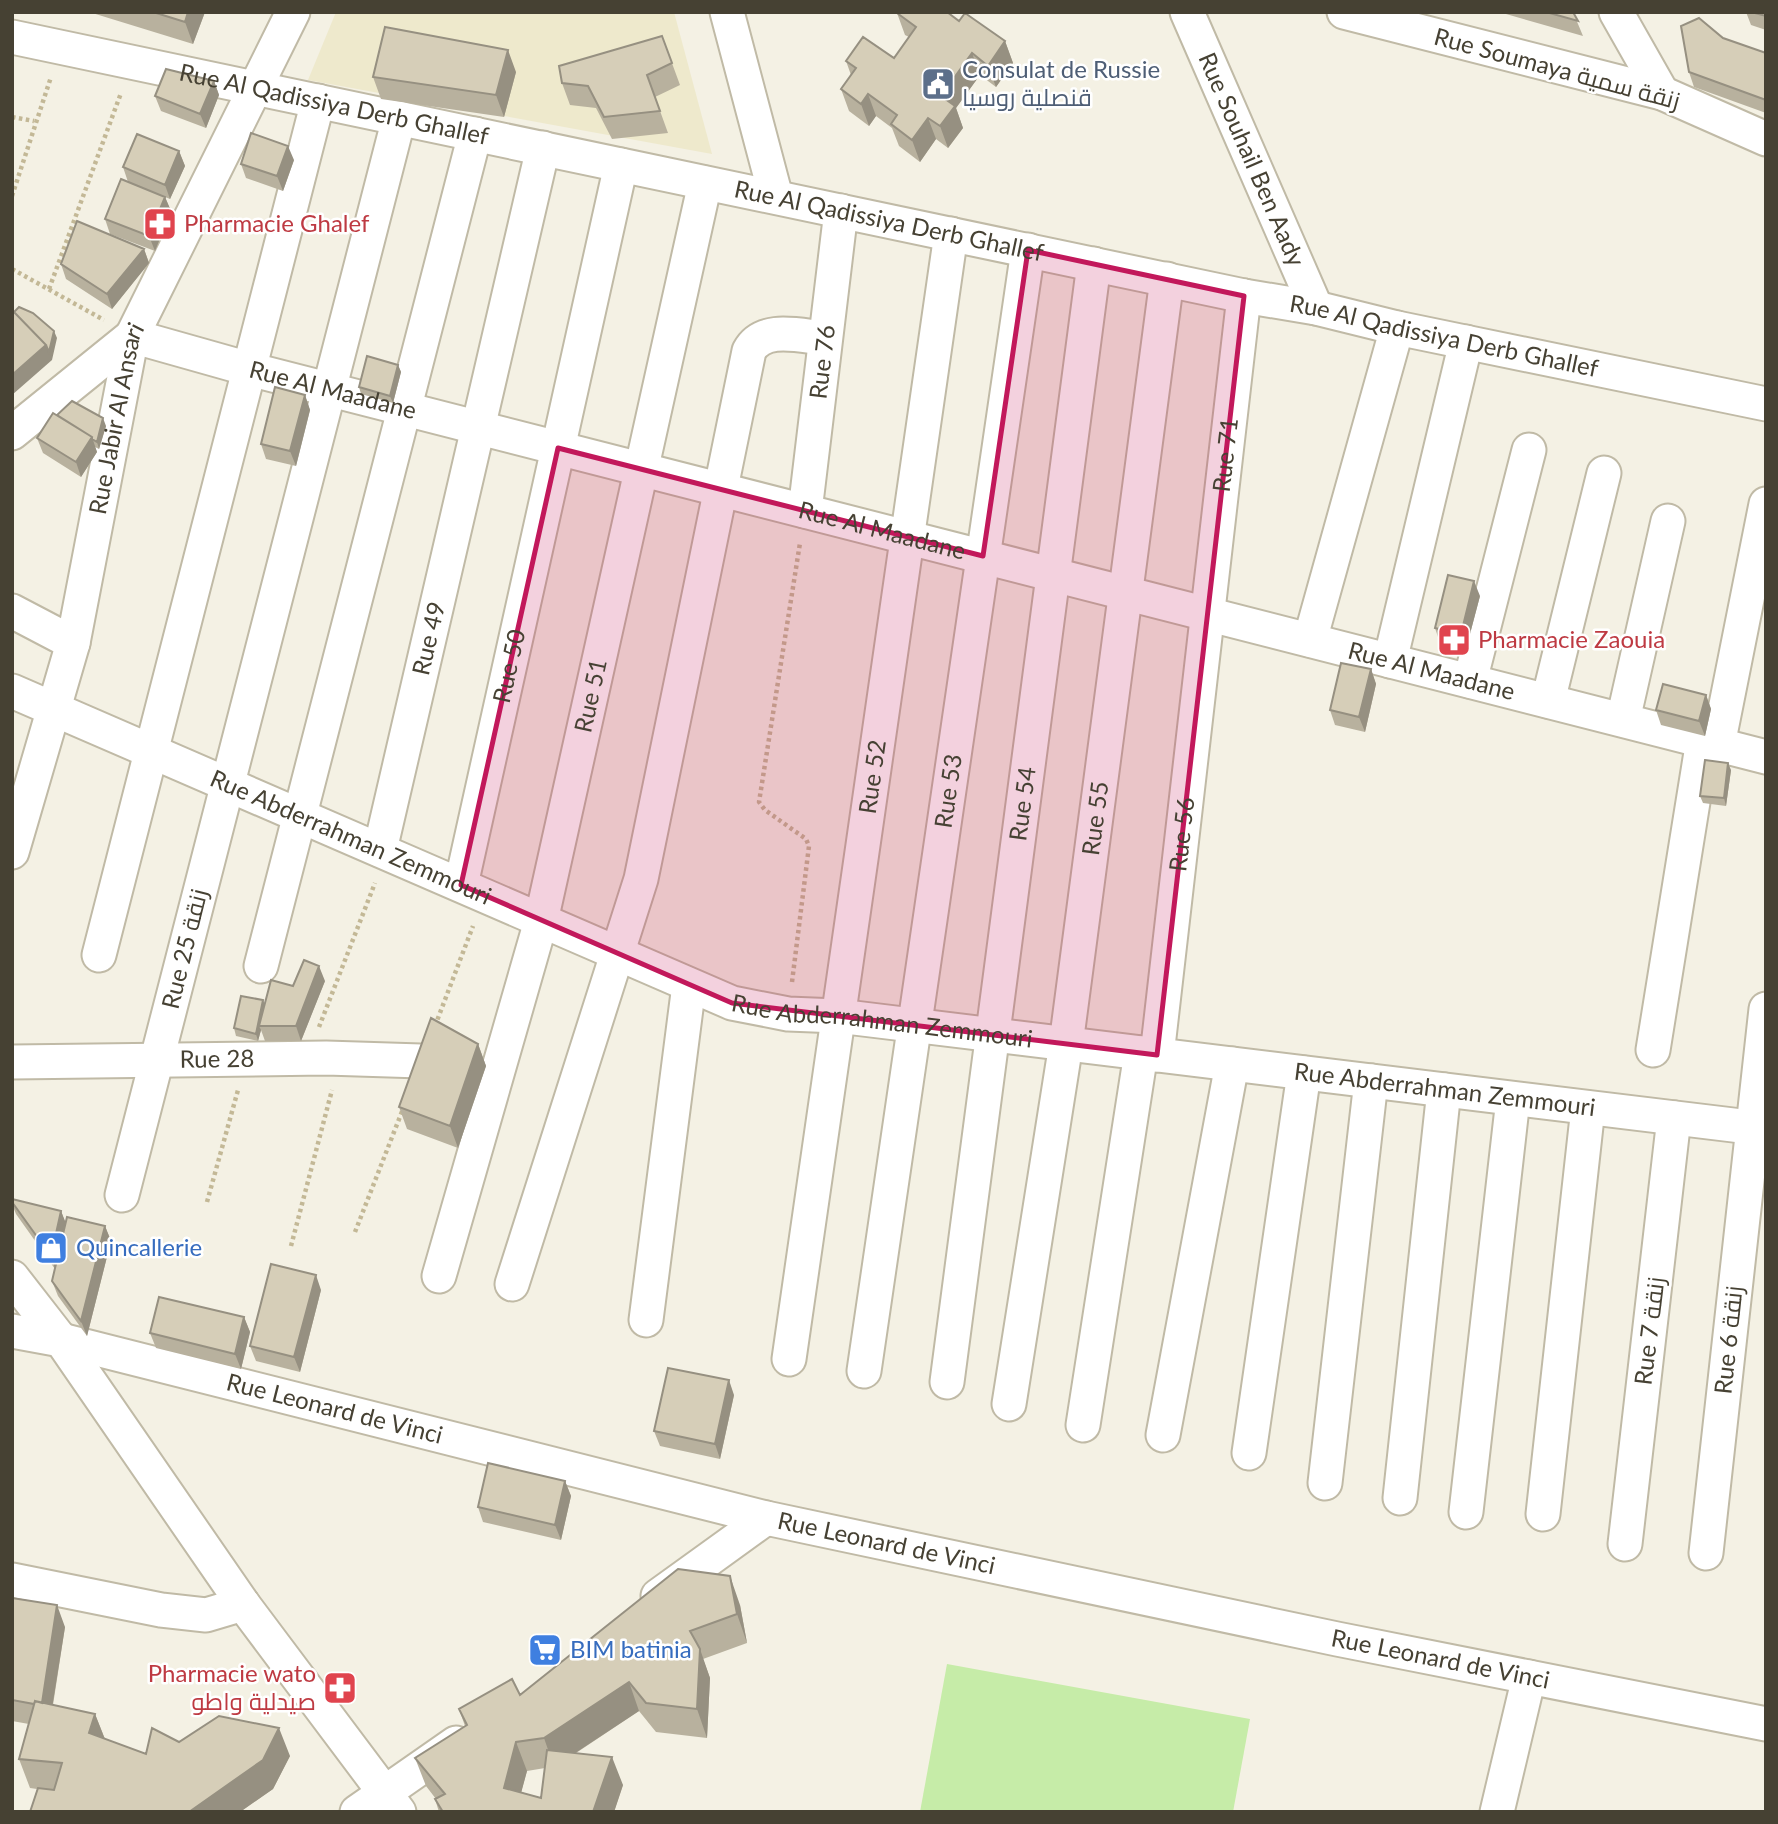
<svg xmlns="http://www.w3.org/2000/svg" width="1778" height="1824" font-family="Lato,Cairo,sans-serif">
  <rect width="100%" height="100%" fill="#f4f1e4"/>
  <path fill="#eee9cc" d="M336,12H674L712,154L308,80Z"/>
  <path fill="#c6eca8" d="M947,1664L1250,1719L1233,1812H920Z"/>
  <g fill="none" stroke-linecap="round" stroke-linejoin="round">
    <defs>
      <g id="minor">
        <path d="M727,12L776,197"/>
        <path id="s1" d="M1187,12L1316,308"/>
        <path d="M1344,12L1662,93L1766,139"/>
        <path d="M1616,12L1662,93"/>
        <path id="s2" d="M12,37L1244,296L1316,308L1397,328L1766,404"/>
        <path id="s3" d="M132,336L249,369L1766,757"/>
        <path d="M12,433L132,336"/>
        <path id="s4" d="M805,511L841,211"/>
        <path d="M12,611L73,643"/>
        <path d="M1310,640L1397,328"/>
        <path d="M1390,661L1466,342"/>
        <path d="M1470,681L1529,450"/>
        <path id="s5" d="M12,691L732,1003L788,1014L838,1016L1766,1129"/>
        <path d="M1548,701L1604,473"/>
        <path d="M1623,720L1668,521"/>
        <path d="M1718,745L1766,504"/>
        <path id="s6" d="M380,850L543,148"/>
        <path id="s7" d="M12,852L73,643L132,336L293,12"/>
        <path id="s8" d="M461,885L621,165"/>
        <path d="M99,955L318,101"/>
        <path d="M261,966L475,134"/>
        <path d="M1653,1050L1703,740"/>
        <path id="s9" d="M1157,1055L1244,296"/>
        <path id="s10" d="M12,1062L326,1058L421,1061"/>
        <path d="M122,1195L399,118"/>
        <path id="s11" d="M439,1276L541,921L705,183"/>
        <path d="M12,1277L61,1340L243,1604L399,1812"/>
        <path d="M512,1284L641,879L749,351C763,325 800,336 824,338"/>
        <path d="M646,1320L689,985"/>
        <path id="s12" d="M12,1331L61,1340L766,1518L1337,1639L1766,1724"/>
        <path id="s13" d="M789,1359L951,234"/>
        <path id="s14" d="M864,1371L1028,250"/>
        <path id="s15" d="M947,1382L1094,264"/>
        <path id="s16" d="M1009,1404L1066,1044L1167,279"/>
        <path d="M1083,1425L1141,1053"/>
        <path d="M1163,1435L1232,1064"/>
        <path d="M1249,1453L1304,1073"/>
        <path d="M1325,1483L1371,1081"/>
        <path d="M1400,1498L1444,1090"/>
        <path d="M1466,1512L1513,1099"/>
        <path d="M1543,1514L1588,1108"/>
        <path d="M1625,1544L1674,1118"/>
        <path d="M1706,1553L1766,1009"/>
        <path d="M12,1580L161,1610L206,1615L243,1604"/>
        <path d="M658,1596L766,1518"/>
        <path d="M357,1812L456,1743"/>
        <path d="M1497,1812L1529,1677"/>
      </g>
    </defs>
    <use href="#minor" stroke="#c0baa6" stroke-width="37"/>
    <path stroke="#c3b896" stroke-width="4.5" stroke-dasharray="3.5 3.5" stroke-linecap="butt" d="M12,117L34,121
      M12,196L51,77
      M12,269L104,320
      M49,289L121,93
      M792,982L809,846L806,839L765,810L759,802L800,543
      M435,1026L473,926
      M319,1027L375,883
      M207,1202L238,1090
      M355,1232L403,1109
      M291,1246L332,1090"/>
    <use href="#minor" stroke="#fff" stroke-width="33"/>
  </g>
  <path fill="#b8b19e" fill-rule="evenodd" d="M89,12H205L193,44Z
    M1499,12H1573L1583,36Z
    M1746,12H1766V30L1751,25Z
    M897,13L959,21L1005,41L1013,63L996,87L980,75L956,108L963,128L948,148L936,139L920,162L899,146L892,128L876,116L869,126L849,111L841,89L851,75L846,61L894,58L909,37L905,35Z
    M662,36L680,85L655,97L668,133L612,139L596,108L570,105L562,83Z
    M1723,38L1766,53V113L1694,87L1689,72Z
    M516,72L504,117L381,99L373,77Z
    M214,81L219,95L206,128L161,111L155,96Z
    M179,151L185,166L170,199L165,197L171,211L155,251L110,234L105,219L148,190L128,182L123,167Z
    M294,160L283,191L246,178L241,164Z
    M144,249L149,263L112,309L66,279L61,264Z
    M398,365L401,372L393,403L361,394L359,387Z
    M305,395L310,410L296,466L266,459L261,444Z
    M57,415L106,426L99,449L95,447L97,452L81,477L43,453L37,438Z
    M1480,596L1466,649L1440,643L1435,628Z
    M1371,669L1376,684L1365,732L1335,725L1330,710Z
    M1706,695L1711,709L1705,736L1661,725L1656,710Z
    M1731,770L1726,806L1703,803L1700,796Z
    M325,981L301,1041H265L261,1030L258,1041L236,1036L234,1028L263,1000L264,1005L293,986Z
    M478,1044L486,1066L458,1148L407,1129L399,1107Z
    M12,1199L61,1211L65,1222L105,1226L111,1241L87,1336L58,1296L52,1281L55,1269L16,1214L12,1204Z
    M321,1290L300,1372L256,1361L250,1346Z
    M244,1317L250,1332L241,1369L156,1348L150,1333Z
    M734,1395L720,1459L660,1446L654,1431Z
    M565,1481L571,1496L561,1540L483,1522L478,1507Z
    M12,1598L65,1627L53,1705L95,1714L105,1739L146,1754L179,1742L290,1756L273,1789L240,1812H30L37,1789L30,1788L19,1759L29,1724L12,1721Z
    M740,1605L747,1643L703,1659L710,1678L707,1738L656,1732L639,1711L576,1753L623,1785L614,1812H439L435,1799H436L426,1786L415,1758L465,1726L459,1709L520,1695ZM545,1768L541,1798L521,1792L527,1771Z"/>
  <path fill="#969081" d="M188,12H205L193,44L185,22Z
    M1005,41L1013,63L996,87L988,66Z
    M508,50L516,72L504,117L496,95Z
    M972,53L980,75L956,108L963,128L948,148L940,126L941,96Z
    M214,81L219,95L206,128L200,114Z
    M868,94L876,116L869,126L861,104Z
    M928,118L936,139L920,162L912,140Z
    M288,146L294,160L283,191L277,176Z
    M179,151L185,166L170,199L165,185Z
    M165,197L171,211L155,251L149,236Z
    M144,249L149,263L112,309L107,294Z
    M54,331L57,338L52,360L12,395V375Z
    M398,365L401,372L393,403L390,396Z
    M305,395L310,410L296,466L290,451Z
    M103,418L106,426L99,449L97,442Z
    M92,437L97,452L81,477L76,462Z
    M1474,581L1480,596L1466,649L1461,634Z
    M1371,669L1376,684L1365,732L1359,717Z
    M1706,695L1711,709L1705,736L1699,721Z
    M1728,763L1731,770L1726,806L1724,798Z
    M319,966L325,981L301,1041L296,1026Z
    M263,1000L266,1008L259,1026L261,1030L258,1041L256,1034Z
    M478,1044L486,1066L458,1148L450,1126Z
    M61,1211L67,1226L56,1271L51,1256Z
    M105,1226L111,1241L87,1336L81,1321Z
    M316,1275L321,1290L300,1372L294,1357Z
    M244,1317L250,1332L241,1369L235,1354Z
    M729,1380L734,1395L720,1459L715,1444Z
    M565,1481L571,1496L561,1540L555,1525Z
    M730,1576L740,1605L747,1643L737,1614Z
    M57,1605L65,1627L49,1727L41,1705Z
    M700,1649L710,1678L707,1738L697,1709Z
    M629,1682L639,1711L554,1767L544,1738Z
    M95,1714L106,1742L89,1733Z
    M279,1728L290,1756L273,1789L240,1812H189Z
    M516,1742L527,1771L516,1812L504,1788Z
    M612,1757L623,1785L614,1812H593Z"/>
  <path fill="#d6ceb8" stroke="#969081" stroke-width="2" d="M153,12H188L185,22Z
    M898,12H947L959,21L965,13L1005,41L988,66L972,53L941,96L955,106L940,126L928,118L912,140L891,124L897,115L868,94L861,104L841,89L856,68L846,61L863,37L894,58L916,27L897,13Z
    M1546,12H1573L1578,21Z
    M1751,12H1766V16Z
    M1699,18L1723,38L1766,53V100L1689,72L1681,26Z
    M385,27L508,50L496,95L373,77Z
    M662,36L672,63L647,75L660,111L604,117L588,86L562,83L559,66Z
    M166,69L214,81L200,114L155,96Z
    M251,133L288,146L277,176L241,164Z
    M137,134L179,151L165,185L123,167Z
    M121,179L165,197L149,236L105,219Z
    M77,221L144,249L107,294L61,264Z
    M19,307L33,313L54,331L49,352L46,345L14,312Z
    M12,310L46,345L12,375Z
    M367,356L398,365L390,396L359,387Z
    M275,387L305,395L290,451L261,444Z
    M72,401L103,418L97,442L92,439V437L57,415Z
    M53,413L92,437L76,462L37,438Z
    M1448,575L1474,581L1461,634L1435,628Z
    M1341,663L1371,669L1359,717L1330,710Z
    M1663,684L1706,695L1699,721L1656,710Z
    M1705,760L1728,763L1724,798L1700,796Z
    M304,960L319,966L296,1026H259L271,980L293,986Z
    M241,996L263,1000L256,1034L234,1028Z
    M431,1018L478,1044L450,1126L399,1107Z
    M12,1199L61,1211L51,1256L12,1202Z
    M67,1217L105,1226L81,1321L52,1281Z
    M271,1264L316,1275L294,1357L250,1346Z
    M159,1297L244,1317L235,1354L150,1333Z
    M668,1368L729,1380L715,1444L654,1431Z
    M488,1463L565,1481L555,1525L478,1507Z
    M678,1569L730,1576L737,1614L690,1631L700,1649L697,1709L646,1703L629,1682L544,1738L516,1742L504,1788L541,1798L547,1750L612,1757L593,1812H443L435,1799L445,1794L415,1758L467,1725L459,1709L512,1679L520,1695Z
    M12,1598L57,1605L42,1703L35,1701L34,1704L12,1700Z
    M35,1701L95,1714L89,1733L146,1754L152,1728L179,1742L219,1716L279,1728L263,1760L189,1812H30L38,1788L54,1790L62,1763L19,1759Z"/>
  <path fill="#c2185b" fill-opacity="0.2" stroke="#c2185b" stroke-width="5" stroke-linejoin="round" d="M1028,250L1244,296L1157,1055L732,1003L461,885L558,448L983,556Z"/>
  <defs>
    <symbol id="civic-square" viewBox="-11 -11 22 22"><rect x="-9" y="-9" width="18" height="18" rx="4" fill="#5c6f8a" stroke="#fff"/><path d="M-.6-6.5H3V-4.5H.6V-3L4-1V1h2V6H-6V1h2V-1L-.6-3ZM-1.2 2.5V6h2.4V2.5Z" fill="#fff"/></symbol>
    <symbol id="pharmacy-square" viewBox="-11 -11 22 22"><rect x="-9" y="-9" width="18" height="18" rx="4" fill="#e0444e" stroke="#fff"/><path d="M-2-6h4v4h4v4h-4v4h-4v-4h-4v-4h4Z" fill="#fff"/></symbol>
    <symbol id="shop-square" viewBox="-11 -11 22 22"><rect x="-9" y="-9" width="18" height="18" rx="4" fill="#3f7fe0" stroke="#fff"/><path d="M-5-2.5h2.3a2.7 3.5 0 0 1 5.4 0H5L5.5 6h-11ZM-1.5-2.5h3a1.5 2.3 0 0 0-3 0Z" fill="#fff"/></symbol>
    <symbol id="supermarket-square" viewBox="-11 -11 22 22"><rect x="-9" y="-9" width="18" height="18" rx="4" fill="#3f7fe0" stroke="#fff"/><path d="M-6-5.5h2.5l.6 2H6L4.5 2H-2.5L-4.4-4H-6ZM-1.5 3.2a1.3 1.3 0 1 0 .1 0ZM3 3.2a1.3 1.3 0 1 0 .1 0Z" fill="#fff"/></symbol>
  </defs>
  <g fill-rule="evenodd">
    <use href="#civic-square" x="919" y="65" width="38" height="38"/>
    <use href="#pharmacy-square" x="141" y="205" width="38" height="38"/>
    <use href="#pharmacy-square" x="1435" y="621" width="38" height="38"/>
    <use href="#shop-square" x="32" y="1229" width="38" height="38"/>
    <use href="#supermarket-square" x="526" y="1631" width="38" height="38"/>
    <use href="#pharmacy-square" x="321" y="1669" width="38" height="38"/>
  </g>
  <g text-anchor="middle" stroke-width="5" stroke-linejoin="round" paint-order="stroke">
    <g font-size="24" fill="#464133" stroke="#fff">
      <text transform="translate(1557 69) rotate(15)" y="8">Rue Soumaya زنقة سمية</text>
      <text dy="8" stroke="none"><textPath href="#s2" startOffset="329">Rue Al Qadissiya Derb Ghallef</textPath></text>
      <text dy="8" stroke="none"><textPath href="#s1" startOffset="161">Rue Souhail Ben Aady</textPath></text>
      <text dy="8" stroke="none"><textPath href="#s2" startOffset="896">Rue Al Qadissiya Derb Ghallef</textPath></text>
      <text dy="8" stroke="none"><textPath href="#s2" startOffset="1463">Rue Al Qadissiya Derb Ghallef</textPath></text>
      <text dy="8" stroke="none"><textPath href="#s4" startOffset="150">Rue 76</textPath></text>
      <text dy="8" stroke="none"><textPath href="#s3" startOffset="208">Rue Al Maadane</textPath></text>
      <text dy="8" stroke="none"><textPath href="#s7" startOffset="446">Rue Jabir Al Ansari</textPath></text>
      <text dy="8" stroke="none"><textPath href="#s9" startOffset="604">Rue 71</textPath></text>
      <text dy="8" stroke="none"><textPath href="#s3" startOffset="775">Rue Al Maadane</textPath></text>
      <text dy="8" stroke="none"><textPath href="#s6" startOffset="217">Rue 49</textPath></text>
      <text dy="8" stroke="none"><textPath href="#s8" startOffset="224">Rue 50</textPath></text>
      <text dy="8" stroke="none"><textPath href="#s3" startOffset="1342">Rue Al Maadane</textPath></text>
      <text dy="8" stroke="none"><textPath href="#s11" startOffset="600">Rue 51</textPath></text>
      <text dy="8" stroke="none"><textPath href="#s13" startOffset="588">Rue 52</textPath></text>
      <text dy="8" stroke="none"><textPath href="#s14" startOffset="586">Rue 53</textPath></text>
      <text dy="8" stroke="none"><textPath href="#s15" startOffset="583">Rue 54</textPath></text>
      <text dy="8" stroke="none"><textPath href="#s16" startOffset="592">Rue 55</textPath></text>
      <text dy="8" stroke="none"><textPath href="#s9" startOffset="222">Rue 56</textPath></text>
      <text dy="8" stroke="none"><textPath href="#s5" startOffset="369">Rue Abderrahman Zemmouri</textPath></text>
      <text transform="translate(185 949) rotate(-76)" y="8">Rue 25 زنقة</text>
      <text dy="8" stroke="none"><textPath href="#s5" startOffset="936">Rue Abderrahman Zemmouri</textPath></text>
      <text dy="8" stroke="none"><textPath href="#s10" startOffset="205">Rue 28</textPath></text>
      <text dy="8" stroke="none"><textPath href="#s5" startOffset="1503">Rue Abderrahman Zemmouri</textPath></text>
      <text transform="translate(1650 1331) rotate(-83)" y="8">Rue 7 زنقة</text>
      <text transform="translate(1729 1340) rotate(-84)" y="8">Rue 6 زنقة</text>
      <text dy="8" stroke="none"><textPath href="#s12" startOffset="332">Rue Leonard de Vinci</textPath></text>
      <text dy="8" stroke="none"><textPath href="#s12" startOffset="900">Rue Leonard de Vinci</textPath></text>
      <text dy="8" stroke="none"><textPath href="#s12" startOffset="1466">Rue Leonard de Vinci</textPath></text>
    </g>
    <g font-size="24" fill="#4e5e75" stroke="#fff" text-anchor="start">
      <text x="962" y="78">Consulat de Russie<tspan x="962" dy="28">قنصلية روسيا</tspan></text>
    </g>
    <g font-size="24" fill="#be3a42" stroke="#fff" text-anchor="start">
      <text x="184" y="232">Pharmacie Ghalef</text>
      <text x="1478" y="648">Pharmacie Zaouia</text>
      <text x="316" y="1682" text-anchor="end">Pharmacie wato<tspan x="316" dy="28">صيدلية واطو</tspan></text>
    </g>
    <g font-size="24" fill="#366cbe" stroke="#fff" text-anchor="start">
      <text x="76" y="1256">Quincallerie</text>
      <text x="570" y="1658">BIM batinia</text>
    </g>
  </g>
  <rect width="1778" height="1824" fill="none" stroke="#464133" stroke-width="28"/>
</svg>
